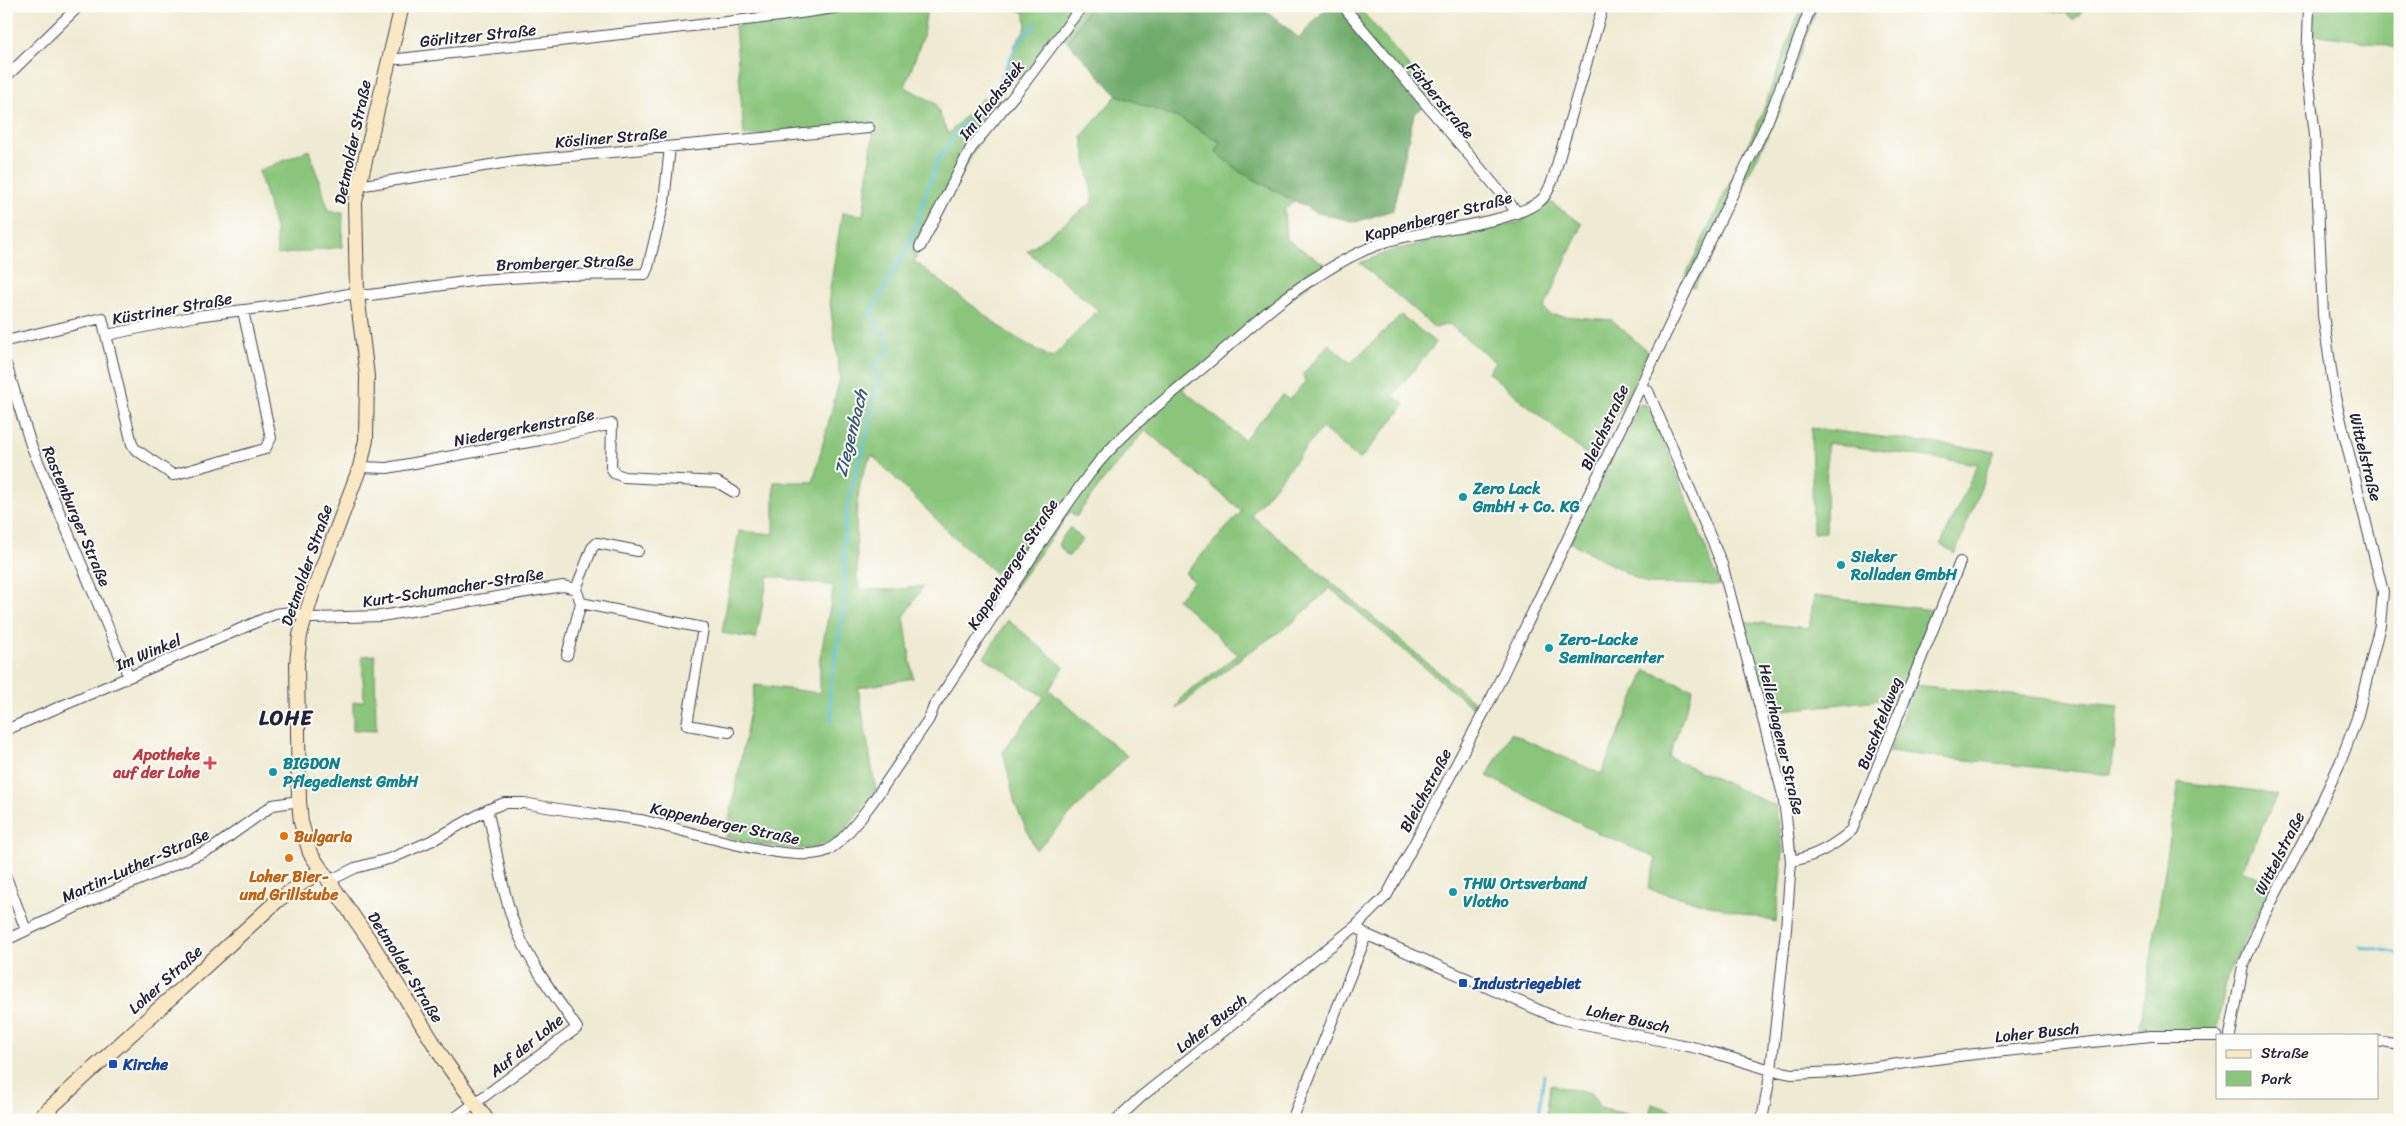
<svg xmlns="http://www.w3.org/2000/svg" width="2406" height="1126" font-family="Sriracha,sans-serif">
  <rect width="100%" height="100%" fill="#fdfcf7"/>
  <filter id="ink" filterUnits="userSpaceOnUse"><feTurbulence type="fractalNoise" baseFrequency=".02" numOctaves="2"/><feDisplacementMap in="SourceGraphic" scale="10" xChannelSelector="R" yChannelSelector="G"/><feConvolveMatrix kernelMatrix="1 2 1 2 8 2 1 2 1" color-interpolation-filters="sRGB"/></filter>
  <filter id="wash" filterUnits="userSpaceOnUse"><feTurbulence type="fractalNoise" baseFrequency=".0096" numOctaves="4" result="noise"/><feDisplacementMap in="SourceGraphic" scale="20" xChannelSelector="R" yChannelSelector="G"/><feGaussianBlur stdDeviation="1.12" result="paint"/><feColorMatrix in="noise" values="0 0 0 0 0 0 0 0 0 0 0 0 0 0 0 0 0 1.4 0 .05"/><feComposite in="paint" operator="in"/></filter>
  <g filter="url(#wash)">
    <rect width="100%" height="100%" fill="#efead2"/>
    <path fill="#89c57a" stroke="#56745a" d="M885,6H927L923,36L905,87L935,103L948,134L983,98L1010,101L992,118L914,261L1011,335L1052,358L1098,310L1027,251L1093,202L1082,136L1117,95L1181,119L1221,143L1216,152L1240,172L1294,201L1284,210L1286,239L1332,269L1319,276L1182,389L1244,440L1283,395L1289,400L1305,382L1303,374L1329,344L1351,363L1401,315L1436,343L1393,395L1405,405L1360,460L1322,428L1251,515L1474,702L1473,708L1330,588L1291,624L1246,654L1176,709L1183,696L1238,655L1177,599L1194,581L1185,573L1242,511L1145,430L1102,482L1076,517L1070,512L1014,589L954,537L872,455C850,489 858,539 857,577L860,589L894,590L923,586L904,617L913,678L858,688L876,790L838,840L807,849L768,846L726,837L755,685L820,693V658L834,586L768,576L756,639L722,633L739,531L774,534V482H813L840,378L829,295L842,213L863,215L874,126L744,136L735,26Z
      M1010,6H1090L1068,42L1058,34L1025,80L1005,76L1015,45L1026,27L1025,13Z
      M1343,6H1361V10L1436,98L1423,107Z
      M1790,6H1817L1782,106L1694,288L1683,281L1760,119L1800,10Z
      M2028,6H2087L2073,21L2066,13Z
      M2315,6H2400V49L2376,43L2313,34Z
      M309,150L329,211L343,212L342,247L277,255L276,232L259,171Z
      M1550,202L1582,224L1544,309L1551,315L1612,320L1648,352L1597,459L1590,458L1488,372L1495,362L1449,324L1435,328L1360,263L1393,250L1519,222Z
      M1640,404L1646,405L1654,415L1720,585L1647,584L1570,542L1635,409Z
      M1811,428L1995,451L1955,554L1941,544L1978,464L1827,443L1826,532L1813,533Z
      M1070,527L1083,540L1068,557L1058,544Z
      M1814,596L1933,610L1898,698L1765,712L1740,621L1809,628Z
      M1008,620L1064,667L1049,690L1127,756L1036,850L1015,804L1003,751L1044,697L984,657Z
      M375,655L376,731L353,730V702L364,701L362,656Z
      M1646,670L1693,689L1669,757L1776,806L1783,851L1776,922L1648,889L1656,858L1598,833L1487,776L1511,733L1601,774Z
      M1914,685L2119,706L2111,775L1889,752Z
      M2179,782L2251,790L2277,795L2242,870L2273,884L2227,976L2217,1030L2139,1032Z
      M1550,1085L1592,1093L1600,1108L1648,1119L1652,1104L1703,1120H1546Z"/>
    <path fill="#6eaa6a" stroke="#486652" d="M1090,6H1261L1299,38L1328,6H1343L1423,107L1414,114L1393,210L1356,222L1318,213L1240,172L1216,152L1221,142L1181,119L1117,95L1068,42Z"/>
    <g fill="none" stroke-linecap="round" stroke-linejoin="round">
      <path stroke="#60c2de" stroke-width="3" d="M1044,10L1047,6
        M991,102C1003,74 1013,43 1036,24
        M831,722L830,688L842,617L845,584L844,546L846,512L857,467L865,442L879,379L874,368L877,360L886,356L890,344L870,314L898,262L907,250L937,161L961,126L977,118L984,109
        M2360,946L2400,953
        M1538,1120L1544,1075"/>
    </g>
  </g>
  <g filter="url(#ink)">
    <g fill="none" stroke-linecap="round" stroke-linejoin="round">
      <defs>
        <path id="street" d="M1343,6L1517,212
          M388,58L399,59L780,16L847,6
          M6,77L79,6
          M358,186L516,161L869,128
          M920,247L971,148L1026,81L1082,6
          M107,335L196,316L301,303L349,294L370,295L479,280L560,275L645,274L648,267L664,202L670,147
          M6,341L102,318L132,444L135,449L173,475L265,449L271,438L243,311
          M6,364L31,445L129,677
          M1640,387L1648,391L1722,564L1783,795L1786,816L1791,861L1786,929L1771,1070L1762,1120
          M360,467L387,468L540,440L612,424L611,467L614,473L624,477L717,482L734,492
          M576,589L592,548L597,543L638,551
          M581,603L703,628L687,725L729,732
          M6,730L275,614L291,612L312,618L381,616L563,586L576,589L581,603L567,655
          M1791,861C1814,857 1835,845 1852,830L1960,562
          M6,877L26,930
          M329,881L355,868L392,858L433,840L487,810L504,803H524C562,811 601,814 640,820C681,828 793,867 828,850C856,835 908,748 929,719L934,706C987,629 1034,548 1090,473C1122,431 1165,400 1205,366C1242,335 1278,299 1321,274C1341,261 1362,250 1385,242C1428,228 1507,226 1540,201C1547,196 1550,186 1553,179L1603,6
          M1356,926L1365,934L1557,1018L1701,1049L1771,1070L1792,1074L1838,1072L1966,1055L2151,1036H2217
          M6,940L74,908L213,848L273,805L299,801
          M2230,1035L2243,966L2264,916L2304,840L2340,763L2357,718L2380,625L2383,592L2335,397L2323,315L2315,135L2307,68L2309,6
          M2377,1041L2400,1045
          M452,1120L577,1028C556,997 533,968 518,933C501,895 498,850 487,810
          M1116,1120L1142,1096L1356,926L1387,895L1493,695L1768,120L1811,6
          M1292,1120L1363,944L1365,934"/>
        <path id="secondary" d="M402,6L355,202L357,294L367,376L366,440L360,467L312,595L300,635L297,663L299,801L301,822L310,853L370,941L446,1063L487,1120
          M37,1120L278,900L321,870"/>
      </defs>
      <use href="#street" stroke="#414052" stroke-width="12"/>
      <use href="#secondary" stroke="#414052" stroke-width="16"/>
      <use href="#street" stroke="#fff" stroke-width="10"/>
      <use href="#secondary" stroke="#fae7c3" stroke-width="14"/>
    </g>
  </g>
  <g fill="#0f9aa8" stroke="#fdfcf7" stroke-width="2">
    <circle cx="1463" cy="497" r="5"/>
    <circle cx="1841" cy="565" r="5"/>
    <circle cx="1549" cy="648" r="5"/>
    <circle cx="273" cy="772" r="5"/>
    <circle cx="1453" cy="892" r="5"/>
  </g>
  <path fill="#e0444e" stroke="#fdfcf7" stroke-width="2" d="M207.5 755.5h5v5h5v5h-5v5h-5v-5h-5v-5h5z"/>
  <g fill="#e8710a" stroke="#fdfcf7" stroke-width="2">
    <circle cx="284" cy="836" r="5"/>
    <circle cx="289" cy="858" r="5"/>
  </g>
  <g fill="#1a4fb4" stroke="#fdfcf7" stroke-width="2">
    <rect x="1458" y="978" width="10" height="10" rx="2.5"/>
    <rect x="108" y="1059" width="10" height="10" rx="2.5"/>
  </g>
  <g text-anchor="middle" stroke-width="4" stroke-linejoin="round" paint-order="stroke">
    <g font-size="16" fill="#22223b" stroke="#fdfcf7">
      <text transform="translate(478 35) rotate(-6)" y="6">Görlitzer Straße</text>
      <text transform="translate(991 100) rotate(-52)" y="6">Im Flachssiek</text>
      <text transform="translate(1441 100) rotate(50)" y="6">Färberstraße</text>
      <text transform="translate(611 137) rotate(-5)" y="6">Kösliner Straße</text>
      <text transform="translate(352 142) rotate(-78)" y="6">Detmolder Straße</text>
      <text transform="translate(1438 216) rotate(-15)" y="6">Kappenberger Straße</text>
      <text transform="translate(565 262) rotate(-2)" y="6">Bromberger Straße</text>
      <text transform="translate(172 308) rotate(-10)" y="6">Küstriner Straße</text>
      <text transform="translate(524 427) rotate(-11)" y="6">Niedergerkenstraße</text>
      <text transform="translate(1604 427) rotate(-65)" y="6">Bleichstraße</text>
      <text transform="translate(2366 457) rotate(76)" y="6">Wittelstraße</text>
      <text transform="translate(77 516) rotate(67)" y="6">Rastenburger Straße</text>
      <text transform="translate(1012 564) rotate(-57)" y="6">Kappenberger Straße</text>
      <text transform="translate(306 565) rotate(-71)" y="6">Detmolder Straße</text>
      <text transform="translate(453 587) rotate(-9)" y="6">Kurt-Schumacher-Straße</text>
      <text transform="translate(148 652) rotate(-23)" y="6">Im Winkel</text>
      <text transform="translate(1879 723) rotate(-69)" y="6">Buschfeldweg</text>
      <text transform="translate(1782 739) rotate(77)" y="6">Hellerhagener Straße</text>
      <text transform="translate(1425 790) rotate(-62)" y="6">Bleichstraße</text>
      <text transform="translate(725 823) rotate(12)" y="6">Kappenberger Straße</text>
      <text transform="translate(2279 853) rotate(-63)" y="6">Wittelstraße</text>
      <text transform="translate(135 865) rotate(-24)" y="6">Martin-Luther-Straße</text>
      <text transform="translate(406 967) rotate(58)" y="6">Detmolder Straße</text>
      <text transform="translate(165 979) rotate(-42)" y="6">Loher Straße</text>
      <text transform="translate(1628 1018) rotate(12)" y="6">Loher Busch</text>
      <text transform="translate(1211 1023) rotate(-38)" y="6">Loher Busch</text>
      <text transform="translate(2037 1032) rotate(-6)" y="6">Loher Busch</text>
      <text transform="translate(526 1045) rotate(-39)" y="6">Auf der Lohe</text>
    </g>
    <g font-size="16" font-weight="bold" fill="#0d838f" stroke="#fdfcf7" text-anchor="start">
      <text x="1473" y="494">Zero Lack<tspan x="1473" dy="18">GmbH + Co. KG</tspan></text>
      <text x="1851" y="562">Sieker<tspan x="1851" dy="18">Rolladen GmbH</tspan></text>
      <text x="1559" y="645">Zero-Lacke<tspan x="1559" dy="18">Seminarcenter</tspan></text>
      <text x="283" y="769">BIGDON<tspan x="283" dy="18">Pflegedienst GmbH</tspan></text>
      <text x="1463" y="889">THW Ortsverband<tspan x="1463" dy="18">Vlotho</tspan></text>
    </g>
    <g font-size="16" font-weight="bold" fill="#be3a42" stroke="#fdfcf7" text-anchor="end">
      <text x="200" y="760">Apotheke<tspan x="200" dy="18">auf der Lohe</tspan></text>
    </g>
    <g font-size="16" font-weight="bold" fill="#c56008" stroke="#fdfcf7" text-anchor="start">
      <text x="294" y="842">Bulgaria</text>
      <text x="289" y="882" text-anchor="middle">Loher Bier-<tspan x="289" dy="18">und Grillstube</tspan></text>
    </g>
    <g font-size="16" font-weight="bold" fill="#164399" stroke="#fdfcf7" text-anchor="start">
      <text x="1473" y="989">Industriegebiet</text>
      <text x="123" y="1070">Kirche</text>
    </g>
    <g font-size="18" font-style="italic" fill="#385a74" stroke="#fdfcf7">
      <text transform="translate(851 433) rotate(-76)" y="6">Ziegenbach</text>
    </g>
    <g font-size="21" font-weight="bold" letter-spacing="1" fill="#22223b" stroke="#fdfcf7">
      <text x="286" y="725">LOHE</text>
    </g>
  </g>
  <rect width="2406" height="1126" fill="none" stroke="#fdfcf7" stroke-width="25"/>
  <rect x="2216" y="1034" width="162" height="65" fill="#fdfcf7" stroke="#a5a5ac"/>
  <rect x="2226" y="1050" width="25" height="8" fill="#fae7c3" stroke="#a5a5ac"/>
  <text x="2261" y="1058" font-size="15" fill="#22223b">Straße</text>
  <rect x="2226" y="1071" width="25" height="15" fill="#89c57a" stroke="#a5a5ac"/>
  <text x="2261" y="1084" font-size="15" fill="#22223b">Park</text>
</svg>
